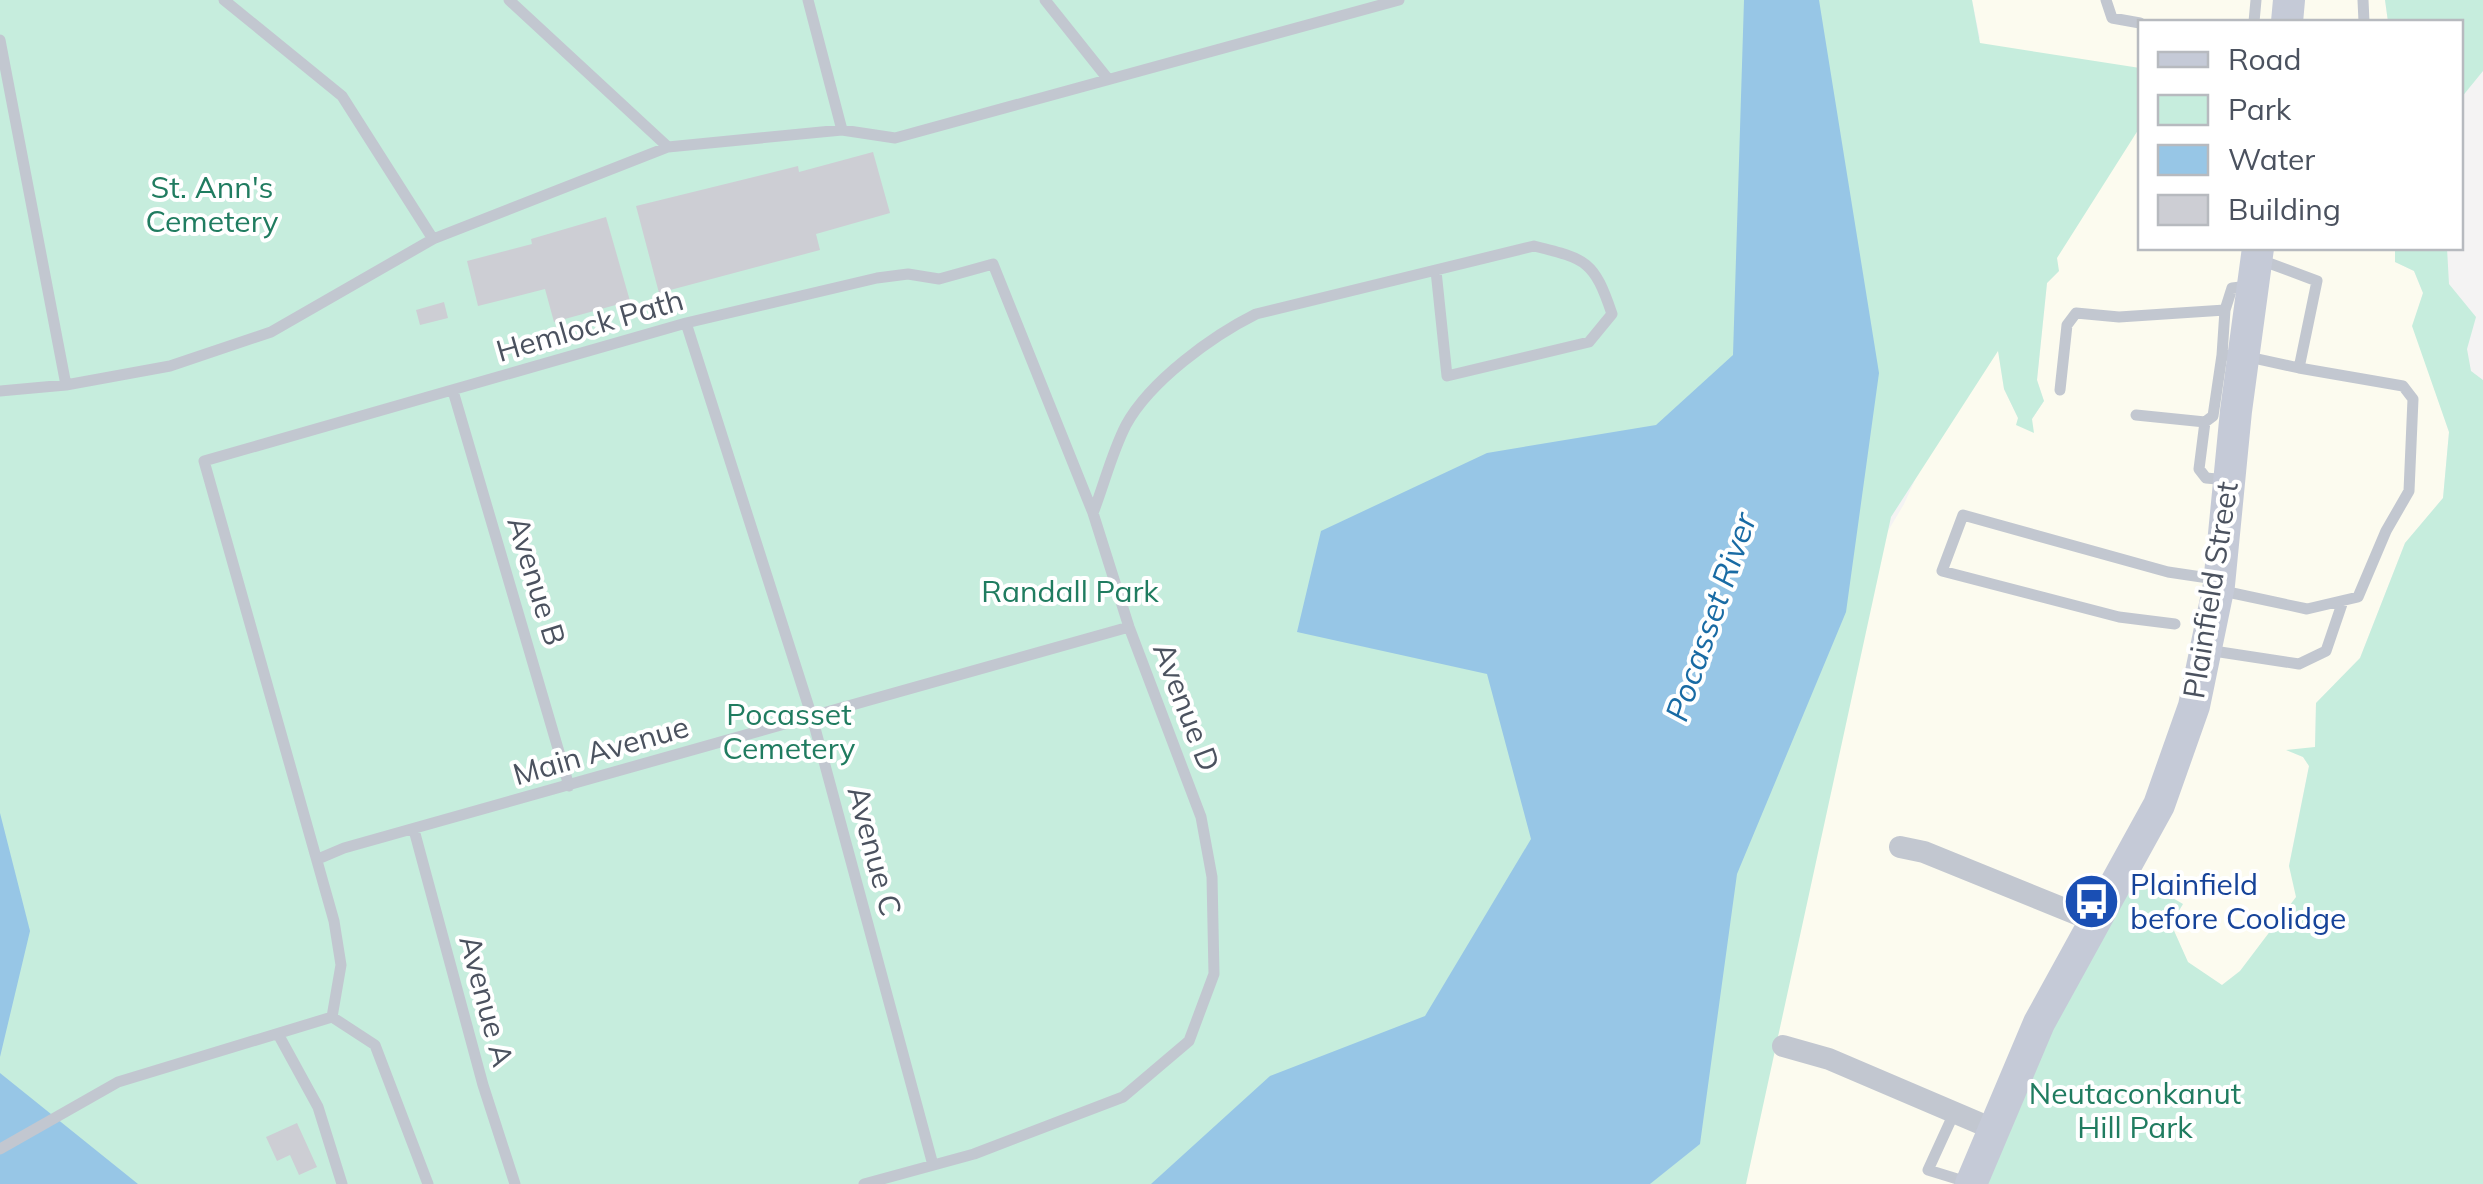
<svg xmlns="http://www.w3.org/2000/svg" width="2483" height="1184" font-family="Mulish,sans-serif">
  <rect width="100%" height="100%" fill="#f4f3f3"/>
  <path fill="#fcfbef" d="M1972,0H2385L2388,22H2140V248H2395V262L2414,271L2423,293L2413,326L2449,432L2443,498L2405,543L2360,658L2316,703L2315,748L2289,751L2303,757L2309,766L2289,865L2297,897L2240,971L2222,985L2188,963L2171,924L2183,904L1971,1184H1705L1850,595L1904,504L1942,421L1996,334L2004,389L2018,418L2032,419L2044,401L2037,380L2047,283L2059,271L1955,39L1980,38Z"/>
  <path fill="#c6eddd" d="M0,0H1972L1980,43L2140,68V127L2057,258L2059,271L2047,283L2037,380L2044,401L2032,419L2034,433L2016,425L2018,418L2004,389L1998,351L1891,517L1746,1184H0Z
    M2385,0H2483V71L2461,98L2460,22H2388Z
    M2395,248H2447L2449,284L2476,317L2467,349L2471,371L2483,380V1184H1971L2128,872L2183,904L2171,924L2188,962L2222,985L2240,971L2296,897L2289,866L2309,766L2303,757L2286,750L2315,747L2316,703L2360,658L2405,543L2443,498L2449,432L2412,326L2423,293L2414,271L2395,262Z"/>
  <path fill="#97c6e6" d="M1744,0H1819L1879,373L1846,612L1737,874L1700,1144L1650,1184H1151L1270,1076L1425,1016L1531,839L1487,674L1297,632L1321,531L1487,453L1656,425L1733,355Z
    M0,813L30,931L0,1057Z
    M0,1073L138,1184H0Z"/>
  <path fill="#cdced4" d="M873,152L890,213L816,234L820,250L659,293L636,206L798,166L799,172Z
    M606,217L630,301L554,322L545,289L478,306L467,261L532,244L531,239Z
    M444,302L448,318L420,325L416,310Z
    M297,1123L317,1167L299,1175L290,1155L277,1161L266,1137Z"/>
  <g fill="none" stroke-linecap="round" stroke-linejoin="round">
    <path stroke="#c2c7d0" stroke-width="11" d="M224,0L342,96L433,239
      M509,0L668,147
      M808,0L842,130
      M1045,0L1108,79
      M2106,0L2112,18L2140,23
      M2363,0L2364,22
      M2254,22L2256,0
      M0,40L66,385
      M2225,310L2232,288L2249,286
      M686,323L812,717L933,1165
      M2060,390L2067,325L2076,313L2119,317L2225,310L2222,355L2244,356L2299,368L2317,281L2258,259
      M0,391L66,385L170,366L271,332L433,239L668,147L842,130L895,138L1399,0
      M453,391L569,786
      M2136,415L2205,422L2213,416L2222,355
      M2205,422L2199,469L2206,478L2228,480
      M1093,513C1104,485 1112,452 1126,425C1150,381 1212,336 1256,314L1534,246C1587,259 1594,261 1612,314L1589,342L1447,376L1436,271
      M2223,591L2307,609L2358,597L2386,531L2409,491L2413,399L2403,386L2299,368
      M2175,624L2119,617L1942,571L1963,515L2168,572L2215,579
      M2207,650L2299,664L2326,651L2343,601
      M414,830L483,1085L515,1184
      M318,859L344,848L1129,627
      M332,1017L375,1045L428,1184
      M278,1034L318,1107L342,1184
      M1955,1111L1928,1170L1967,1182
      M0,1149L118,1082L332,1017L341,965L334,921L204,461L686,323L877,278L908,274L939,279L993,264L1093,513L1129,627L1201,817L1212,877L1214,974L1189,1041L1123,1097L974,1154L864,1184"/>
    <path stroke="#c2c7d0" stroke-width="22" d="M1900,847L1924,852L2094,921
      M1783,1046L1829,1059L1993,1129"/>
    <path stroke="#c5cad7" stroke-width="32" d="M2287,22L2289,0
      M1971,1184L2039,1023L2159,805L2194,706L2219,585L2236,411L2258,248"/>
  </g>
  <defs>
    <symbol id="bus-disc" viewBox="-11 -11 22 22"><circle r="9.5" fill="#1a4fb4" stroke="#fff"/><path d="M-5-6H5V4H4V6H2V4H-2V6H-4V4H-5ZM-3.5-4V0h7V-4ZM-3.5 1.2v1.5H-2V1.2ZM2 1.2v1.5H3.5V1.2Z" fill="#fff"/></symbol>
  </defs>
  <g fill-rule="evenodd">
    <use href="#bus-disc" x="2060" y="870" width="63" height="63"/>
  </g>
  <g text-anchor="middle" stroke-width="8" stroke-linejoin="round" paint-order="stroke">
    <g font-size="30" fill="#207c60" stroke="#fff">
      <text x="212" y="198">St. Ann's<tspan x="212" dy="34">Cemetery</tspan></text>
      <text x="1070" y="602">Randall Park</text>
      <text x="789" y="725">Pocasset<tspan x="789" dy="34">Cemetery</tspan></text>
      <text x="2135" y="1104">Neutaconkanut<tspan x="2135" dy="34">Hill Park</tspan></text>
    </g>
    <g font-size="30" fill="#4b525f" stroke="#fff">
      <text transform="translate(590 326) rotate(-16)" y="10">Hemlock Path</text>
      <text transform="translate(536 581) rotate(73)" y="10">Avenue B</text>
      <text transform="translate(2211 590) rotate(-81)" y="10">Plainfield Street</text>
      <text transform="translate(1186 707) rotate(69)" y="10">Avenue D</text>
      <text transform="translate(601 751) rotate(-16)" y="10">Main Avenue</text>
      <text transform="translate(874 851) rotate(75)" y="10">Avenue C</text>
      <text transform="translate(486 1001) rotate(75)" y="10">Avenue A</text>
    </g>
    <g font-size="30" fill="#164399" stroke="#fff" text-anchor="start">
      <text x="2130" y="895">Plainfield<tspan x="2130" dy="34">before Coolidge</tspan></text>
    </g>
    <g font-size="32" font-style="italic" fill="#196ba4" stroke="#fff">
      <text transform="translate(1711 617) rotate(-71)" y="11">Pocasset River</text>
    </g>
  </g>
  <rect x="2138" y="20" width="325" height="230" fill="#ffffff" stroke="#b7babf" stroke-width="2.5"/>
  <rect x="2158" y="52" width="50" height="15" fill="#c5cad7" stroke="#b7babf" stroke-width="2.5"/>
  <text x="2228" y="70" font-size="30" fill="#4b525f">Road</text>
  <rect x="2158" y="95" width="50" height="30" fill="#c6eddd" stroke="#b7babf" stroke-width="2.5"/>
  <text x="2228" y="120" font-size="30" fill="#4b525f">Park</text>
  <rect x="2158" y="145" width="50" height="30" fill="#97c6e6" stroke="#b7babf" stroke-width="2.5"/>
  <text x="2228" y="170" font-size="30" fill="#4b525f">Water</text>
  <rect x="2158" y="195" width="50" height="30" fill="#cdced4" stroke="#b7babf" stroke-width="2.5"/>
  <text x="2228" y="220" font-size="30" fill="#4b525f">Building</text>
</svg>
